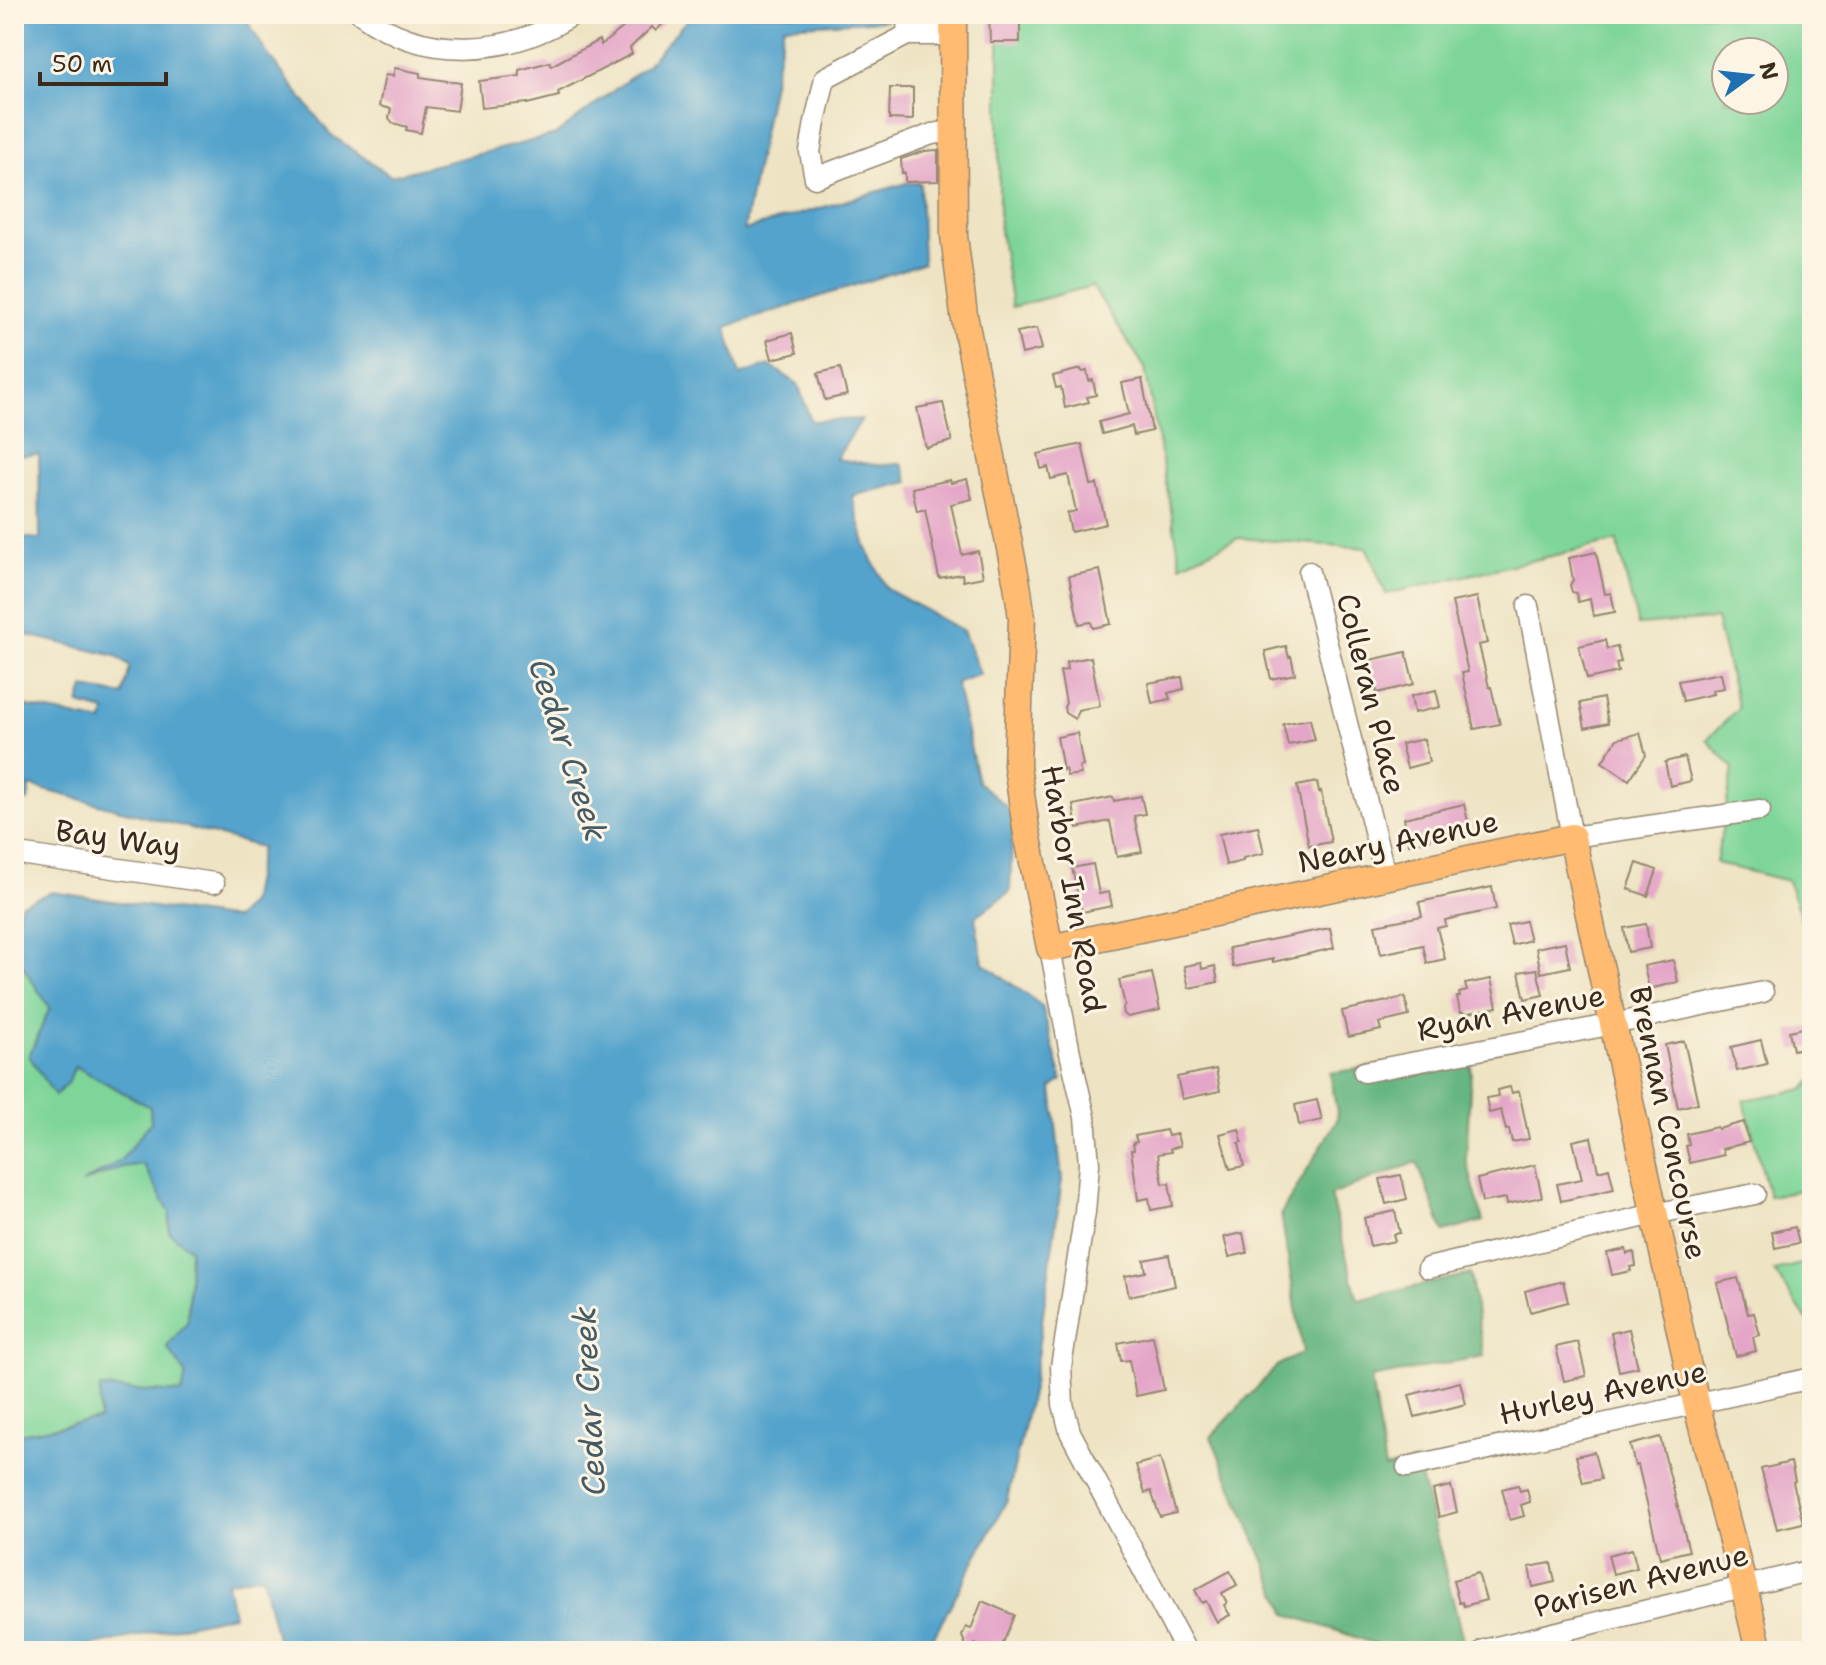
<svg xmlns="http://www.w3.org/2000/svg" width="1826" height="1665" font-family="'Shantell Sans',sans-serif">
  <rect width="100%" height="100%" fill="#fcf5e5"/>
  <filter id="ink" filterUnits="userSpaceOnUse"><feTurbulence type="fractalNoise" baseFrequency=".0125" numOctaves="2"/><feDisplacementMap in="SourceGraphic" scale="16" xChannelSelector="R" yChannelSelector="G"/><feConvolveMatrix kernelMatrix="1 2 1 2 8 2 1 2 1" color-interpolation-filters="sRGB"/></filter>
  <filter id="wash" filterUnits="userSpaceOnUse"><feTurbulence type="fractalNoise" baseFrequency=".006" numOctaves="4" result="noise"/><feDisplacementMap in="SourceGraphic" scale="32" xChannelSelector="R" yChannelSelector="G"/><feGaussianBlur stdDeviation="1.8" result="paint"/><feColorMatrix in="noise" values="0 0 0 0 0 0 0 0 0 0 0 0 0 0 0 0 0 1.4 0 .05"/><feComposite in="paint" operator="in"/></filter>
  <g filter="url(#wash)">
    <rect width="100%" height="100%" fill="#eee3c3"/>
    <path fill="#7ed599" stroke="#5c805c" stroke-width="2" fill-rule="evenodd" d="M999,14H1812V950L1788,881L1716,863L1733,768L1707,740L1738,708L1716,619L1638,625L1617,541L1386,594L1367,548L1238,538L1181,565L1145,368L1092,286L1012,307L999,224ZM1726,52H1774V100H1726Z
      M14,953L50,1008L29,1056L55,1095L68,1082L75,1066L150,1107L151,1122L120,1161L89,1180L122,1167L143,1164L170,1213L169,1232L190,1248L188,1321L167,1347L186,1374L183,1393L101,1388L99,1419L14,1435Z
      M1812,1081V1196L1810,1188L1769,1196L1744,1100L1805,1089Z
      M1812,1261V1310L1807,1320L1774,1271Z"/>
    <path fill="#66b681" stroke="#507050" stroke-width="2" d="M1472,1052L1466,1159L1483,1221L1444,1232L1417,1162L1330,1195L1358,1300L1470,1274L1484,1356L1371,1378L1385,1469L1417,1461L1466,1651H1396L1287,1614L1211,1437L1278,1365L1303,1353L1281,1214L1338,1118L1330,1073Z"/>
    <path fill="#52a3cc" stroke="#466675" stroke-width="2" d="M14,14H243L266,52L330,134L391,176L555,135L647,65L692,14H886V20L784,26L744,230L907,183H920L923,263L726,327L740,375L769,365L798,384L811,421L862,419L836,459L876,465L902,464L909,482L852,496L866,547L887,589L963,631L980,674L956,683L978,782L1013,812L1010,892L975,917L983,963L1042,1006L1062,1080L1052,1088L1062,1180L1033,1384L1007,1500L926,1651H255L279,1647L262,1575L227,1582L233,1615L67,1651H14V1435L99,1419L100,1388L182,1393L186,1374L167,1347L188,1321L190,1249L169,1232L170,1213L143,1164L122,1167L82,1183L120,1161L151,1122L150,1107L75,1066L68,1082L55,1096L29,1056L50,1008L14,953V932L21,904L52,892L235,919L250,903L261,847L30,786L28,801L14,796V704L103,722L105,711L79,704L84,688L123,695L130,667L116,656L14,632V537L40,539L39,454L14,456Z"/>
    <g id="blocks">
      <path fill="#e4a6c8" d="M637,14H672L656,31L652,27L630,48L632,54L558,92L559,96L527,104V103L482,108L479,81L520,76L519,70L550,62L551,66L599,40L601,45L639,15Z
        M989,14H1020V42H990Z
        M395,68L420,73V77L461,83L457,111L426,107L421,133L406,130L407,127L393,123L389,118L391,109L379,106L385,75L393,76Z
        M890,88H913V120L889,119Z
        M938,150V181L905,182V173H902L901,159L925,151Z
        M1037,328L1042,349L1022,354L1017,332Z
        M792,333L797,353L772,359L767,340Z
        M840,368L847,395L825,400L818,373Z
        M1081,369L1082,372L1087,371L1089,381L1093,380L1096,395L1087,397L1089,402L1065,408L1061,387L1056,388L1053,376Z
        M1142,379L1152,431L1134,435L1132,426L1102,434L1099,422L1129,414L1122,383Z
        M943,403L952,441L926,448L917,408Z
        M1082,444L1091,485L1097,484L1106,524L1071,532L1067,513L1076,511L1068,475L1051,479L1048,467L1041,469L1038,454Z
        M967,479L972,499L951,504L962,555L978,551L983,577L963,581L962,574L939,578L925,509L917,511L912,488L950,480L951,483Z
        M1596,552L1605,594L1611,593L1615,612L1593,616L1590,599L1578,602L1576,593L1572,592L1570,585L1573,580L1569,558Z
        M1100,570L1111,624L1093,628L1091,622L1079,624L1069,576Z
        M1477,597L1487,643L1479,645L1489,687H1491L1500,724L1474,729L1462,673L1468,672L1452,602Z
        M1605,640L1607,649L1617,647L1621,662L1616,663L1618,672L1587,679L1579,646Z
        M1286,646L1289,657L1291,656L1295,674L1271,679L1265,651Z
        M1406,652L1414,684L1377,693L1370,660Z
        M1091,657L1100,706L1078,710L1075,719L1065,713L1064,707L1066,703L1060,671L1067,670L1066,662Z
        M1721,673L1724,688L1712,690L1713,694L1683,701L1678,681Z
        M1182,677L1184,689L1168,693L1170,699L1152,703L1148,683Z
        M1436,690L1440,707L1414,713L1411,696Z
        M1603,698L1608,723L1585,728L1580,703Z
        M1310,719L1315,740L1288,745L1283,724Z
        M1077,733L1083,766L1079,767L1081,774L1067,776L1065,769L1063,770L1057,737Z
        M1640,733L1646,755L1629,780L1602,762L1617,739Z
        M1424,739L1429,762L1407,768L1401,744Z
        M1685,757L1691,781L1670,786L1665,762Z
        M1317,782L1319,792L1321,791L1331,842L1309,846L1297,786Z
        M1141,796L1145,814L1134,816L1142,852L1117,857L1110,821L1077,828L1073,805L1113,797L1114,801Z
        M1464,804L1469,826L1429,835L1430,840L1409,844L1404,818Z
        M1258,826L1264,853L1243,858V861L1226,865L1219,834Z
        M1637,863L1657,870L1648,896L1628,889Z
        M1093,864L1099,894L1109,892L1112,906L1082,912L1072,868Z
        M1492,887L1496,909L1445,920L1446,926L1437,928L1445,959L1427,963L1423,945L1381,954L1375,925L1422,916L1419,902Z
        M1525,921L1530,940L1512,945L1507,925Z
        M1646,924L1650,948L1628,952L1624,928Z
        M1330,928L1334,948L1273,962V959L1233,967L1229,948Z
        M1565,942L1570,967L1541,973L1536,948Z
        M1673,960L1678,982L1649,989L1644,966Z
        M1201,963L1202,969L1215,966L1218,982L1189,988L1184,966Z
        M1537,969L1543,995L1525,999L1519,972Z
        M1152,973L1160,1010L1128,1017L1124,1014L1123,1008L1125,1005L1119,980Z
        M1491,979L1497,1007L1464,1014L1463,1012H1460L1457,997H1460L1459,993L1467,991L1465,984Z
        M1405,997L1409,1016L1379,1023L1381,1030L1348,1037L1342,1011Z
        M1812,1026V1046L1793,1050L1789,1031Z
        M1761,1040L1767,1064L1737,1071L1731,1047Z
        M1684,1041L1698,1103L1678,1108L1665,1045Z
        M1216,1069L1220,1091L1182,1099L1177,1077Z
        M1510,1087L1512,1093L1519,1091L1529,1139L1512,1142L1509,1129L1506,1130L1501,1110L1489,1113L1486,1098L1498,1096L1497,1090Z
        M1317,1100L1322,1120L1299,1125L1295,1105Z
        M1744,1122L1749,1142L1722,1149L1724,1155L1690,1163L1686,1146L1689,1145L1687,1134L1717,1127L1718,1129Z
        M1239,1129L1242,1142L1239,1143L1244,1166L1230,1169L1220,1134Z
        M1166,1130L1168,1136L1177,1134L1180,1146L1170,1149L1171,1152L1158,1154L1163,1184L1169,1183L1173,1206L1151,1210L1149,1198L1138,1200L1131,1150H1134L1133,1143L1137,1142L1135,1136Z
        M1591,1137L1598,1171L1609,1168L1614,1189L1561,1201L1557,1184L1582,1179L1573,1141Z
        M1535,1165L1542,1197L1507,1204L1506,1198L1482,1202L1477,1179Z
        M1401,1175L1407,1199L1386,1204L1380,1179Z
        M1395,1211L1400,1233L1393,1234L1395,1241L1370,1246L1364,1218Z
        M1795,1227L1799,1243L1775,1248L1772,1232Z
        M1243,1233L1247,1253L1229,1257L1224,1237Z
        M1626,1249L1627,1254L1634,1252L1636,1266L1630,1267L1631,1271L1612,1275L1607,1253Z
        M1169,1255L1175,1286L1129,1296L1125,1276L1146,1272L1144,1260Z
        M1738,1278L1748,1314L1754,1313L1760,1335L1753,1337L1756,1351L1736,1356L1717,1283Z
        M1563,1281L1568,1302L1530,1312L1525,1291Z
        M1629,1329L1638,1367L1619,1371L1611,1333Z
        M1153,1336L1164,1390L1136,1396L1129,1360L1121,1361L1118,1343Z
        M1578,1342L1586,1376L1564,1381L1556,1347Z
        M1460,1382L1466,1404L1415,1417L1409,1395Z
        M1660,1437L1689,1551L1660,1558L1638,1465L1635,1466L1630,1445Z
        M1594,1452L1601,1479L1583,1483L1576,1456Z
        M1160,1458L1176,1513L1160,1517L1151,1491L1145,1493L1136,1465Z
        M1791,1462L1795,1481L1793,1482L1803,1523L1777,1529L1761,1469Z
        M1518,1485L1520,1491L1527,1489L1530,1502L1521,1505L1524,1516L1510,1520L1502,1489Z
        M1451,1486L1457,1512L1439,1517L1433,1490Z
        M1632,1549L1637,1568L1613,1574L1608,1555Z
        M1551,1563L1555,1582L1533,1587L1529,1567Z
        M1230,1571L1237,1585L1222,1593L1227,1603L1224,1605L1230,1615L1217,1622L1206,1601L1202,1603L1195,1590Z
        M1478,1573L1486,1600L1464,1606L1462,1602L1459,1603L1453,1580Z
        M982,1601L1014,1615L1000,1651H991L975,1644L972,1651H968L962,1636L966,1627L971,1629Z"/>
    </g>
  </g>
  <g filter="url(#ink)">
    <use href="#blocks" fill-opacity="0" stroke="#948670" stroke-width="2"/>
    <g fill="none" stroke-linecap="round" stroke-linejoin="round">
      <defs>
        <path id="minor" d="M361,14C425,62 509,56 574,14
          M908,14L907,35H953
          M907,35L825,78L815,122L810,152L815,178L932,134L954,131
          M1309,572L1386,878
          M1528,606L1572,837L1760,810
          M14,852L19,854L214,883
          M1050,948L1070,1053L1085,1117L1089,1164L1085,1212L1061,1367L1063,1404L1070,1432L1186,1651
          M1364,1072L1614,1024L1763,992
          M1428,1268L1654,1214L1755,1194
          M1407,1467L1812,1378
          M1484,1650L1812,1570"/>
        <path id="major" d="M953,14L954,236L964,315L1017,584L1022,618L1017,766L1026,828L1050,948L1572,837L1696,1403L1744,1587L1759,1651"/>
      </defs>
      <use href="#minor" stroke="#948670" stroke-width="23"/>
      <use href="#major" stroke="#948670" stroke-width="29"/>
      <use href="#minor" stroke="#fff" stroke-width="20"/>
      <use href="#major" stroke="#ffbb71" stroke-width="26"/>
    </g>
  </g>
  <g text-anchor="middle" stroke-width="6" stroke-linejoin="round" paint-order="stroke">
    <g font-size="30" fill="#3b2a1e" stroke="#fcf5e5">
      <text transform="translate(1371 694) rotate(76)" y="10">Colleran Place</text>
      <text transform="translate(118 839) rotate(8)" y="10">Bay Way</text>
      <text transform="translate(1398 842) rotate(-12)" y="10">Neary Avenue</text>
      <text transform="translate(1073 889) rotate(80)" y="10">Harbor Inn Road</text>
      <text transform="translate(1511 1013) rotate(-11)" y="10">Ryan Avenue</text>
      <text transform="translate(1668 1123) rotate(78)" y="10">Brennan Concourse</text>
      <text transform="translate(1603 1393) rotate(-12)" y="10">Hurley Avenue</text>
      <text transform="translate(1641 1581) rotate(-14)" y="10">Parisen Avenue</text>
    </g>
    <g font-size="32" font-style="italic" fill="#445a64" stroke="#fcf5e5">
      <text transform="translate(568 750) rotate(72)" y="11">Cedar Creek</text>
      <text transform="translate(589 1401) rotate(-93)" y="11">Cedar Creek</text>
    </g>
  </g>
  <rect width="1826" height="1665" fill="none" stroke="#fcf5e5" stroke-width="48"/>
  <g transform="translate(1750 76) rotate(75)"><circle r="38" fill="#fcf5e5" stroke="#afa495" stroke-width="2"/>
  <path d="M0-6L14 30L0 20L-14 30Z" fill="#1f6fb2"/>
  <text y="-12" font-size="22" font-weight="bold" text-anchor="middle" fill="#3b2a1e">N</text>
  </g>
  <path d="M40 72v12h126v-12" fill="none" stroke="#3b2a1e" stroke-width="4"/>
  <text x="52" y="72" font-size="24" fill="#3b2a1e" stroke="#fcf5e5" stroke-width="6" paint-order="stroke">50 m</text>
</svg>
